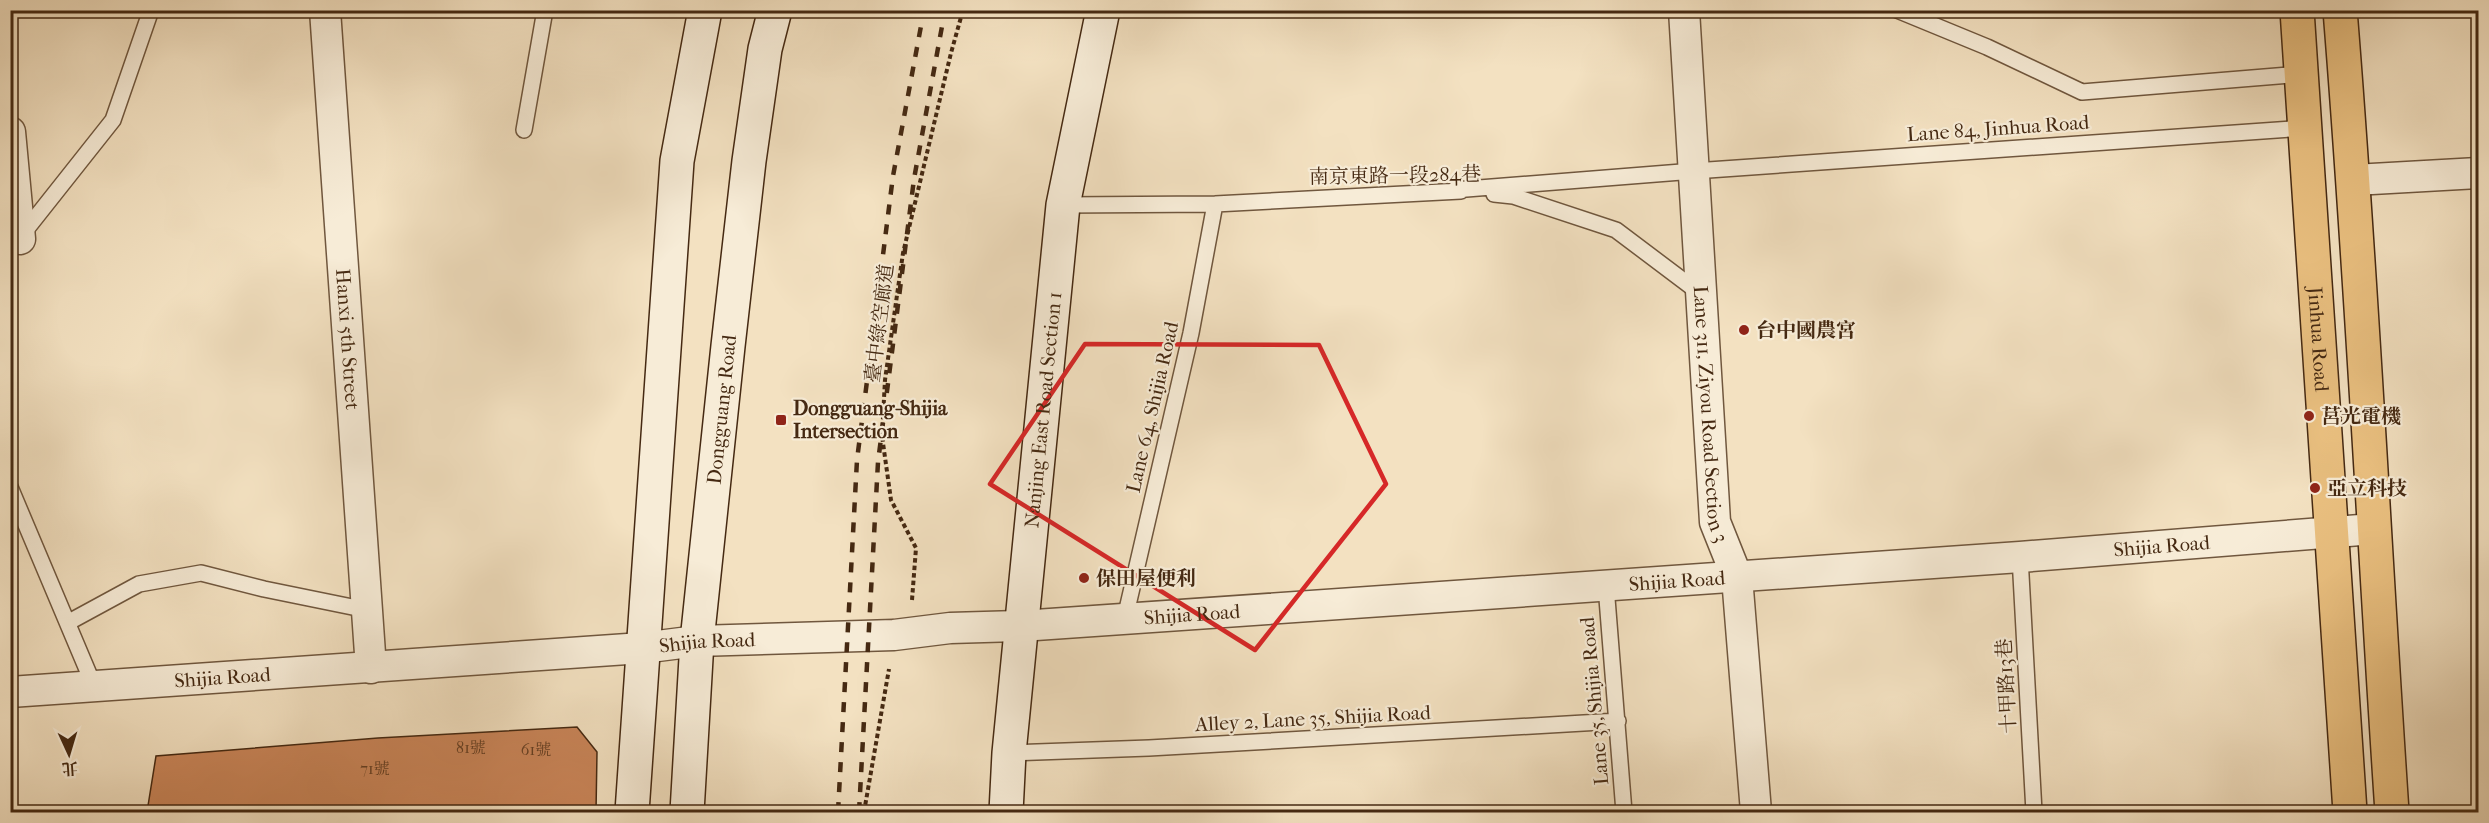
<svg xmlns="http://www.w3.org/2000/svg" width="2489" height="823" font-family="'IM FELL French Canon','Noto Serif TC',serif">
  <rect width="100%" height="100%" fill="#f3e1c1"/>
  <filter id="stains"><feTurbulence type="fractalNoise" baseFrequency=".00333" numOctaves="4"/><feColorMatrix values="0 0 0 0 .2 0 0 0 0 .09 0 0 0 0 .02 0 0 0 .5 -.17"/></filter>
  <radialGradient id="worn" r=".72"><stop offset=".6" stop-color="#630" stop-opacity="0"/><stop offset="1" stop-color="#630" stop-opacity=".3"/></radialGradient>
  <path fill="#c98559" stroke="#452912" stroke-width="1.5" d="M577,727L597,752L596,812H147L156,756L378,738Z"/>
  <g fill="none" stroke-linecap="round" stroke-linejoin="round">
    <defs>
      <path id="lane" d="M1897,10L1987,47L2082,92L2302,74
        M524,130L545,10
        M1454,190L1694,171L2305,128
        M1494,194L1513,196L1616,230L1701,294
        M1063,205L1215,204L1461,191
        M10,250L113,120L151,10
        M10,487L94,686
        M2020,557L2034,812
        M1606,586L1624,812
        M1125,618L1191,333L1215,204
        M69,622L139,584L201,573L264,589L367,610
        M1009,753L1149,748L1618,721"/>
      <g id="street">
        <path id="s1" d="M325,10L371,668"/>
        <path id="s2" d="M1684,10L1715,522L1737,577L1756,812"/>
        <path d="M10,132L20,239"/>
        <path d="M2354,180L2478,173"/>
        <path id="s3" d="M10,692L642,648L697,641L894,635L950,628L1021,626L2020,557L2373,529"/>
      </g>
      <g id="secondary">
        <path d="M632,812L677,161L705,10"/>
        <path id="s4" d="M687,812L697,641L728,346L749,161L765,49L775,10"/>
        <path id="s5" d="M1006,812L1009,753L1063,205L1103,10"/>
      </g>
      <g id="primary">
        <path id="s6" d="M2297,10L2350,812"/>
        <path d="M2340,10C2362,278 2374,545 2392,812"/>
      </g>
    </defs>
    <use href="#lane" stroke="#70573e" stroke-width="18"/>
    <use href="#street" stroke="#70573e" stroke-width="33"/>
    <use href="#secondary" stroke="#452912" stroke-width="36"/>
    <use href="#primary" stroke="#452912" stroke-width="36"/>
    <path stroke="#452912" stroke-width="4" stroke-dasharray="4.5 3" stroke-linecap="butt" d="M912,600L916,548L891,500L882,436L885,380L903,253L951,53L963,10
      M864,812L889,669"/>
    <use href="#lane" stroke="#f7ecd7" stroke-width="15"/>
    <use href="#street" stroke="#f7ecd7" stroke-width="30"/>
    <use href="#secondary" stroke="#f7ecd7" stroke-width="33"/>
    <use href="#primary" stroke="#eac080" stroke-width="33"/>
    <path stroke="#452912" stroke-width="4.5" stroke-dasharray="10 10" stroke-linecap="butt" d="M838,812L857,460L893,176L924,10
      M859,812L878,462L914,179L945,10"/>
  </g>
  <path fill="none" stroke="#d62828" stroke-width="4.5" stroke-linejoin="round" d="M1085,344L1319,345L1386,484L1255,650L990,484Z"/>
  <g fill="#8f2418" stroke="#f7ecd7" stroke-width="2">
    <circle cx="1744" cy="330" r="6"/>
    <circle cx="2309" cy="416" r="6"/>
    <rect x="775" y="414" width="12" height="12" rx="3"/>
    <circle cx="2315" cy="488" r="6"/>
    <circle cx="1084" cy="578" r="6"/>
  </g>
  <g text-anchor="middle" stroke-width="4.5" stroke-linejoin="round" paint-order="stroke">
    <g font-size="16" fill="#664024">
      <text x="471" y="753">81號</text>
      <text x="536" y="755">61號</text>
      <text x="375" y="774">71號</text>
    </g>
    <g font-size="20" fill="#452912" stroke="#f7ecd7">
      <text transform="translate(1998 128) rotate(-4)" y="7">Lane 84, Jinhua Road</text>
      <text transform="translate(1395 175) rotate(-1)" y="7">南京東路一段284巷</text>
      <text transform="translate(879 323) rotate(-83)" y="7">臺中綠空廊道</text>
      <text dy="7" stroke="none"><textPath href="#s1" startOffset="330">Hanxi 5th Street</textPath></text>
      <text dy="7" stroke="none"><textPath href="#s6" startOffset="330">Jinhua Road</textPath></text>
      <text transform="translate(1152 407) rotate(-77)" y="7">Lane 64, Shijia Road</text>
      <text dy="7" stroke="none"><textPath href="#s4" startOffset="404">Dongguang Road</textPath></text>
      <text dy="7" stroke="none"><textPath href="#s5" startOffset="404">Nanjing East Road Section 1</textPath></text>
      <text dy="7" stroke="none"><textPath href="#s2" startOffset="405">Lane 311, Ziyou Road Section 3</textPath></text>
      <text dy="7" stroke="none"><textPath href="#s3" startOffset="2157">Shijia Road</textPath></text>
      <text dy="7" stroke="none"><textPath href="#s3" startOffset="1671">Shijia Road</textPath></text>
      <text dy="7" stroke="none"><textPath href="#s3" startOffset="1185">Shijia Road</textPath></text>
      <text dy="7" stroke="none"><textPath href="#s3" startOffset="699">Shijia Road</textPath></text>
      <text dy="7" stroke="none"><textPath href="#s3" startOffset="213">Shijia Road</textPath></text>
      <text transform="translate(2006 686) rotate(-93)" y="7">十甲路13巷</text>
      <text transform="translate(1594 701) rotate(-95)" y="7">Lane 35, Shijia Road</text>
      <text transform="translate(1313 718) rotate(-3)" y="7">Alley 2, Lane 35, Shijia Road</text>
    </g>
    <g font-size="20" font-weight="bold" fill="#452912" stroke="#f7ecd7" text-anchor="start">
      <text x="1756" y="337">台中國農宮</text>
      <text x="793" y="415">Dongguang-Shijia<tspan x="793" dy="23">Intersection</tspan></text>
      <text x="2321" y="423">莒光電機</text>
      <text x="2327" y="495">亞立科技</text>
      <text x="1096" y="585">保田屋便利</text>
    </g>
  </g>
  <rect width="2489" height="823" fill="none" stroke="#f3e1c1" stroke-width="36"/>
  <rect x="12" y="12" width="2465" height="799" fill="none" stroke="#452912" stroke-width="3"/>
  <rect x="18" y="18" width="2453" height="787" fill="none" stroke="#452912" stroke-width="1.5"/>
  <g transform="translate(69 754) rotate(176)" stroke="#f7ecd7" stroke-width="4.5" paint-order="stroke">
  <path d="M0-4.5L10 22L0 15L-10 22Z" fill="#452912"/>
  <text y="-9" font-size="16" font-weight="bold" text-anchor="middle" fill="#452912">北</text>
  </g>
  <rect width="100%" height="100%" filter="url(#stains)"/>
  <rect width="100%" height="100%" fill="url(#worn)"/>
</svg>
